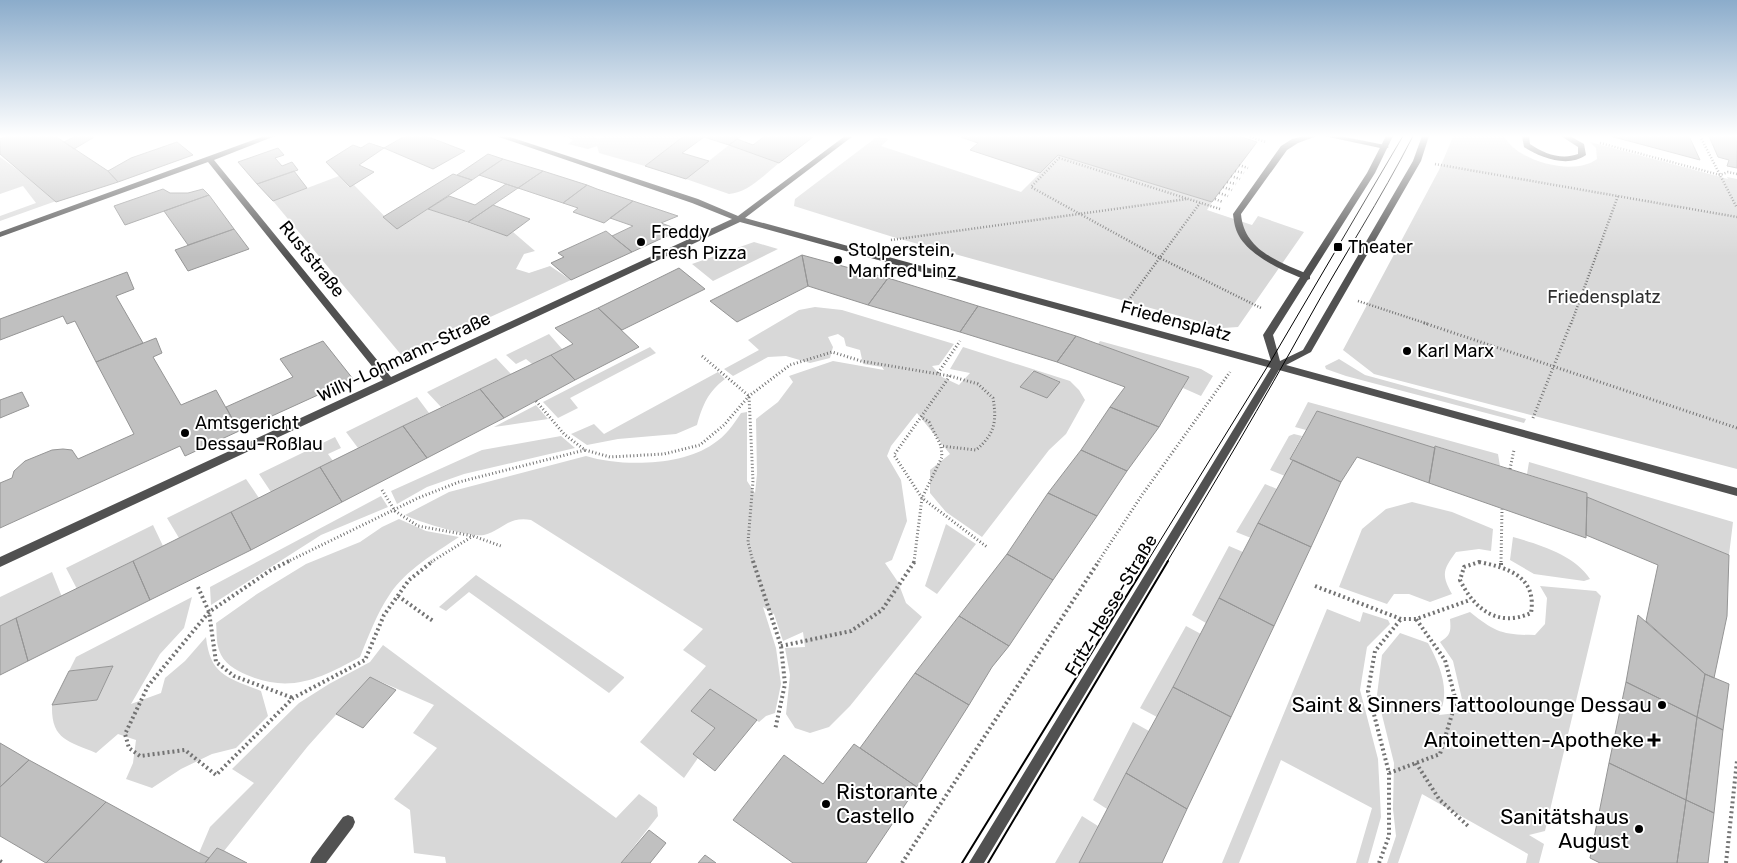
<svg xmlns="http://www.w3.org/2000/svg" width="1737" height="863" font-family="Rubik,sans-serif">
  <rect width="100%" height="100%" fill="#fff"/>
  <path fill="#d8d8d8" fill-rule="evenodd" d="M564,136H592L599,139L604,136H684L645,166L599,153L597,146L588,149L568,144L573,140Z
    M878,136L889,139L881,146L1021,192L1058,155L1212,202L1207,210L1252,225L1258,216L1304,232L1238,327L1223,328L893,237L794,206L795,199Z
    M1451,136H1504C1516,161 1574,177 1597,159L1596,148L1590,142L1728,179L1727,177L1737,179V469L1374,374L1343,350L1439,170L1452,139Z
    M729,145L779,163C764,175 748,193 729,194L686,179Z
    M0,157L59,200L0,221V216L36,203L23,186L0,194Z
    M339,176L349,187L354,185L397,229L428,209L507,236L513,232L535,251L524,254L516,269L529,273L550,266L571,280L403,357L273,201Z
    M754,242L778,249L713,281L692,264Z
    M815,307L842,310L954,344L939,365L932,366L942,377L959,385L970,373L950,369L963,347L1070,381L1079,390L1085,400L1066,434L1049,450L982,537L946,512L930,493V470L950,454L917,413L891,446L887,456L901,480L907,521L892,560L885,563L898,582L906,603L922,617L850,706L829,727L810,733L795,728L786,714L790,675L785,648L805,647L803,632L783,641L774,614L763,607L776,648L781,684L775,713L766,716L759,722L710,690L691,711L715,728L693,754L698,758L684,778L640,742L706,666L683,650L703,629L531,520C508,516 503,530 484,535C472,538 418,522 405,515L449,492L586,456C621,467 682,466 713,444C726,436 733,425 741,413L747,412V481L755,493L757,474L756,419L778,402L793,382L789,376L833,361L884,370L882,367L863,364L860,350L846,346L844,338L838,334L828,337L833,347L830,358L810,363L786,356L768,357L733,376L724,369L759,350L748,340L799,310ZM1033,371L1059,381L1047,398L1021,387Z
    M549,334L563,350L532,364L526,359L516,364L506,355Z
    M1100,341L1201,369L1213,376L1201,396L1183,388L1189,377L1098,344Z
    M650,347L656,353L570,398L578,408L558,418L543,402Z
    M496,358L511,374L441,407L427,392Z
    M1339,359L1365,375L1526,419L1524,423L1346,376L1326,369L1325,366Z
    M718,372L725,379C708,392 703,404 697,425L676,434L618,439L587,445L571,434L594,424L604,434Z
    M417,397L429,413L358,448L346,432Z
    M1308,402L1498,454L1500,466L1436,446L1435,448L1317,411L1306,430L1295,427Z
    M536,405L548,419L494,427Z
    M1294,434L1302,436L1290,458L1293,460L1285,476L1270,470L1289,436Z
    M561,436L575,448L464,474L427,487L397,504L391,491L482,450Z
    M335,437L341,448L328,454L333,461L271,492L259,474Z
    M1529,462L1733,522L1729,555L1587,497V493L1527,474Z
    M246,479L259,498L179,538L167,518Z
    M1265,484L1277,489L1251,538L1236,532Z
    M381,496L388,507L321,535L211,605L210,587Z
    M1412,502L1452,512L1493,529L1491,551L1479,549L1456,552C1443,570 1441,574 1452,594L1430,602L1409,594H1394L1387,604L1339,587L1362,529L1386,509Z
    M399,519L426,531L459,537C435,553 406,570 390,594C377,613 369,635 360,657C321,678 291,694 247,675C235,670 223,663 219,650C216,642 217,631 216,623L257,594L306,564L360,542L382,527Z
    M946,524L976,544L937,594L925,586Z
    M153,525L163,546L77,589L66,568Z
    M1513,537C1538,544 1575,555 1590,579L1584,581L1534,574L1510,560Z
    M1229,546L1243,552L1206,623L1192,615Z
    M52,572L62,597L0,626V597Z
    M476,575L624,677V678L609,693L469,592L446,611L439,607Z
    M1540,586L1596,591L1601,596L1545,831L1529,835L1544,844L1539,863H1526L1528,854L1422,794L1398,863H1387L1396,836L1393,809L1394,763L1377,695L1382,655L1400,633L1428,643C1440,665 1451,691 1439,715L1465,712L1453,661L1440,642C1451,635 1451,631 1450,619L1470,612C1495,632 1502,635 1535,635L1545,624L1547,598Z
    M192,597L184,628L160,654L131,704L161,693L165,678L185,661L206,637C210,676 229,678 261,691L268,716L236,748L212,754L181,769L152,788L126,779L133,763L136,740L118,734L96,753C68,741 51,740 52,705L97,700L113,667L69,671L76,657Z
    M1327,609L1360,622L1363,612L1388,620L1390,624L1367,647L1360,690L1378,759L1381,817L1368,863H1356L1372,808L1281,760L1239,863H1222Z
    M1186,626L1201,634L1157,717L1140,708Z
    M383,645L616,818L639,794L657,807L658,816L621,863H446L445,857L414,853L410,810L394,799L437,748L413,733L434,705L370,677L308,746L224,851L217,848L209,858L199,853L210,827L254,783L232,769L299,703L329,684L370,662Z
    M1133,722L1149,731L1107,809L1093,800Z
    M1082,816L1098,826L1079,863H1055Z"/>
  <path fill="#c0c0c0" stroke="#959595" d="M8,136H55L108,171L118,182L56,202L0,154V139Z
    M76,136H96L74,149L64,142Z
    M405,136H426L465,151L433,169L384,148Z
    M684,136H741L729,145L704,137L682,153L709,161L686,179L645,166Z
    M765,136H810L813,137L779,163L729,145L737,139L753,145Z
    M958,136H1238L1257,142L1212,202L1058,155L1040,173L970,150L978,143Z
    M1610,136H1689L1700,160Z
    M1709,136H1737V168L1727,166L1729,160L1718,157Z
    M177,142L193,155L118,182L108,171L131,158Z
    M369,143L384,148L359,165L374,172L350,187L326,162L353,145L361,148Z
    M278,148L284,155L275,158L282,166L292,162L298,170L257,184L238,162Z
    M488,154L503,159L472,180L457,175Z
    M503,159L543,171L518,188L479,175Z
    M294,171L307,188L273,201L257,184Z
    M543,171L587,185L563,203L518,188Z
    M453,174L472,180L397,229L383,217Z
    M506,184L518,188L468,222L428,209L449,196L475,205Z
    M587,185L597,189L633,201L604,223L573,212L578,208L563,203Z
    M163,189L170,193H188L203,189L209,195L125,225L114,206Z
    M209,195L234,229L188,245L164,211Z
    M633,201L678,216L661,223L680,230L632,252L612,236L633,226L610,218Z
    M493,205L530,219L507,236L468,222Z
    M234,229L249,249L188,271L175,250Z
    M606,231L632,252L571,280L551,263L564,257L558,253Z
    M802,255L808,286L737,322L710,301Z
    M802,255L846,267L888,278L868,305L808,286Z
    M679,268L705,289L622,330L598,308Z
    M127,272L134,289L116,296L143,343L96,362L75,321L67,324L63,316L0,340V319Z
    M888,278L978,306L960,332L868,305Z
    M978,306L1021,319L1076,336L1057,362L960,332Z
    M598,308L639,347L575,380L551,355L573,344L555,328Z
    M1076,336L1189,377L1159,427L1110,407L1125,387L1057,362Z
    M156,338L162,353L153,357L181,405L216,390L239,431L185,456L180,446L0,528V483L12,478L14,471L25,461L52,450L63,449L72,450L78,459L134,434L96,362Z
    M323,341L353,379L239,431L226,407L293,377L280,359Z
    M551,355L575,380L504,418L480,389Z
    M1034,371L1060,382L1047,398L1020,387Z
    M480,389L504,418L427,458L403,426Z
    M22,392L29,406L0,418V400Z
    M1110,407L1159,427L1127,471L1081,450Z
    M1317,411L1435,448L1429,483L1357,457L1341,482L1290,459Z
    M403,426L427,458L342,502L320,467Z
    M1435,446L1587,493L1586,538L1429,483Z
    M1081,450L1127,471L1097,516L1048,493Z
    M1293,460L1341,482L1311,547L1258,523Z
    M320,467L342,502L251,550L231,512Z
    M1048,493L1097,516L1053,580L1007,554Z
    M1587,497L1729,555L1727,616L1714,678L1705,674L1646,621L1658,565L1586,535Z
    M231,512L251,550L150,600L133,561Z
    M1258,523L1311,547L1274,626L1219,598Z
    M1007,554L1053,580L1009,646L959,616Z
    M133,561L150,600L28,661L16,618Z
    M1219,598L1274,626L1231,717L1173,687Z
    M1638,615L1705,674L1697,717L1626,682Z
    M959,616L1009,646L992,667L969,705L915,673Z
    M16,618L28,661L0,675V626Z
    M113,666L97,700L52,705L69,671Z
    M915,673L969,705L917,787L860,748Z
    M1705,674L1729,684L1723,730L1697,717Z
    M370,677L396,690L363,728L336,714Z
    M1626,682L1697,717L1686,800L1609,763Z
    M1173,687L1231,717L1187,809L1126,773Z
    M710,689L757,720L715,771L693,754L715,728L691,711Z
    M1697,717L1723,730L1714,813L1686,800Z
    M0,743L29,760L0,787Z
    M854,744L917,787L866,863H793L733,820L784,755L823,784Z
    M29,760L106,802L46,863L0,836V787Z
    M1609,763L1686,800L1677,863H1600L1590,858Z
    M1126,773L1187,809L1162,863H1079Z
    M1686,800L1714,813L1708,863H1677Z
    M106,802L199,853L209,858L205,863H46Z
    M649,830L666,843L650,863H621Z
    M217,848L224,851L247,863H205Z
    M705,855L716,863H698Z"/>
  <g fill="none" stroke-linecap="round" stroke-linejoin="round">
    <path stroke="#737373" stroke-width="2.5" stroke-dasharray="1 2" stroke-linecap="butt" d="M1247,136L1266,142
      M1700,136L1737,208
      M1600,143L1720,175L1728,172L1737,174
      M1435,164L1737,217
      M1239,165L1248,168
      M1235,171L1244,173
      M1231,176L1240,179
      M1227,182L1236,184
      M1223,187L1232,190
      M1219,193L1228,196
      M1215,199L1223,202
      M1220,209L1059,158L1031,187L1160,258L1261,308
      M891,240L1187,199
      M1358,301L1428,324
      M1125,305L1200,203
      M1571,324L1618,196"/>
    <path stroke="#737373" stroke-width="3" stroke-dasharray="1 2.5" stroke-linecap="butt" d="M1424,323L1737,428
      M702,356L749,396L753,481L748,542L753,562
      M938,373L960,341
      M950,376L894,455L922,498L987,547
      M536,401L564,434L585,450L610,457L664,454L700,445L724,425L749,396L790,365L832,352L861,361L950,376L978,384L993,398C997,421 995,434 976,450L941,446
      M1533,418L1571,323
      M1510,469L1514,450
      M382,490L395,511L418,526L473,536L501,546
      M287,562L418,498L459,482L585,450
      M431,562L473,536
      M914,562L922,498L942,457L941,446L929,422L921,417
      M1098,562L1142,495L1230,372
      M1501,562L1502,509"/>
    <path stroke="#737373" stroke-width="4" stroke-dasharray="2 3" stroke-linecap="butt" d="M289,561L271,570L209,612L148,686L125,734L129,748L140,756L185,750L216,775L293,698L365,660L384,615L409,580L433,561
      M753,561L781,646L785,684L775,730
      M1479,562C1509,568 1537,577 1531,613C1498,628 1474,609 1460,580L1464,567Z
      M1501,565V561
      M1315,586L1401,619H1416L1470,600
      M198,587L209,612L216,662L234,676L293,698
      M398,596L433,621
      M781,646L851,631L882,610L915,561
      M1416,763L1439,799L1468,826
      M1389,773L1440,754L1456,701L1445,660L1416,619
      M0,861L3,863
      M902,863L1099,561
      M1379,863L1389,836V773L1368,691L1375,651L1401,619
      M1726,863L1737,761"/>
    <path fill="#515151" fill-rule="evenodd" d="M1304,136H1317L1298,143L1287,150L1241,214C1244,251 1280,262 1310,275V279L1307,280C1286,273 1250,256 1239,236C1235,229 1234,222 1233,214L1281,146L1292,139Z
      M1324,136H1340L1385,145L1389,147L1385,149Z
      M1522,136H1529L1530,144C1544,154 1562,160 1578,154V147L1561,136H1570L1584,144L1586,155C1568,168 1541,158 1524,147Z
      M348,815L353,817L355,822L353,827L326,863H310L312,858L343,817Z"/>
    <path fill="#515151" fill-rule="evenodd" d="M264,136H275L214,160L391,377L732,219L692,203L496,136H507L698,199L738,216L845,136H853L745,218L1271,361L1263,335L1367,173L1386,136H1393L1375,173L1273,335L1280,361L1303,350L1413,161L1422,136H1429L1421,161L1311,352L1286,365L1737,488V496L1279,370L984,863H969L1271,368L740,222L0,567V557L383,380L208,162L0,237V232Z"/>
    <path stroke="#000" stroke-width="1" d="M1147,562L1269,364L1403,136
      M1167,562C1215,482 1263,402 1308,320C1342,258 1381,199 1413,136"/>
    <path stroke="#000" stroke-width="2" d="M962,863L1148,561
      M988,863L1168,561"/>
  </g>
  <linearGradient id="sky" x2="0" y2="1"><stop stop-color="#8baccb"/><stop offset="0.53" stop-color="#fff"/><stop offset="1" stop-color="#fff" stop-opacity="0"/></linearGradient>
  <rect width="1737" height="257" fill="url(#sky)"/>
  <g fill="#000" stroke="#fff" stroke-width="2">
    <circle cx="641" cy="242" r="5"/>
    <rect x="1333" y="242" width="10" height="10" rx="2.5"/>
    <circle cx="838" cy="260" r="5"/>
    <circle cx="1407" cy="351" r="5"/>
    <circle cx="185" cy="433" r="5"/>
    <circle cx="1662" cy="705" r="5"/>
    <path d="M1651.5 732.5h5v5h5v5h-5v5h-5v-5h-5v-5h5z"/>
    <circle cx="826" cy="804" r="5"/>
    <circle cx="1639" cy="829" r="5"/>
  </g>
  <g text-anchor="middle" stroke-width="4" stroke-linejoin="round" paint-order="stroke">
    <g font-size="18" fill="#000" stroke="#fff" text-anchor="start">
      <text x="651" y="238">Freddy<tspan x="651" dy="21">Fresh Pizza</tspan></text>
      <text x="1348" y="253">Theater</text>
      <text x="848" y="256">Stolperstein,<tspan x="848" dy="21">Manfred Linz</tspan></text>
      <text x="1417" y="357">Karl Marx</text>
      <text x="195" y="429">Amtsgericht<tspan x="195" dy="21">Dessau-Roßlau</tspan></text>
    </g>
    <g font-size="18" fill="#000" stroke="#fff">
      <text transform="translate(312 259) rotate(51)" y="6">Ruststraße</text>
      <text transform="translate(1176 321) rotate(15)" y="6">Friedensplatz</text>
      <text transform="translate(404 357) rotate(-25)" y="6">Willy-Lohmann-Straße</text>
      <text transform="translate(1111 605) rotate(-59)" y="6">Fritz-Hesse-Straße</text>
    </g>
    <g font-size="18" fill="#2f2f2f" stroke="#fff">
      <text x="1604" y="303">Friedensplatz</text>
    </g>
    <g font-size="21" fill="#000" stroke="#fff" text-anchor="end">
      <text x="1652" y="712">Saint &amp; Sinners Tattoolounge Dessau</text>
      <text x="1644" y="747">Antoinetten-Apotheke</text>
      <text x="836" y="799" text-anchor="start">Ristorante<tspan x="836" dy="24">Castello</tspan></text>
      <text x="1629" y="824">Sanitätshaus<tspan x="1629" dy="24">August</tspan></text>
    </g>
  </g>
</svg>
